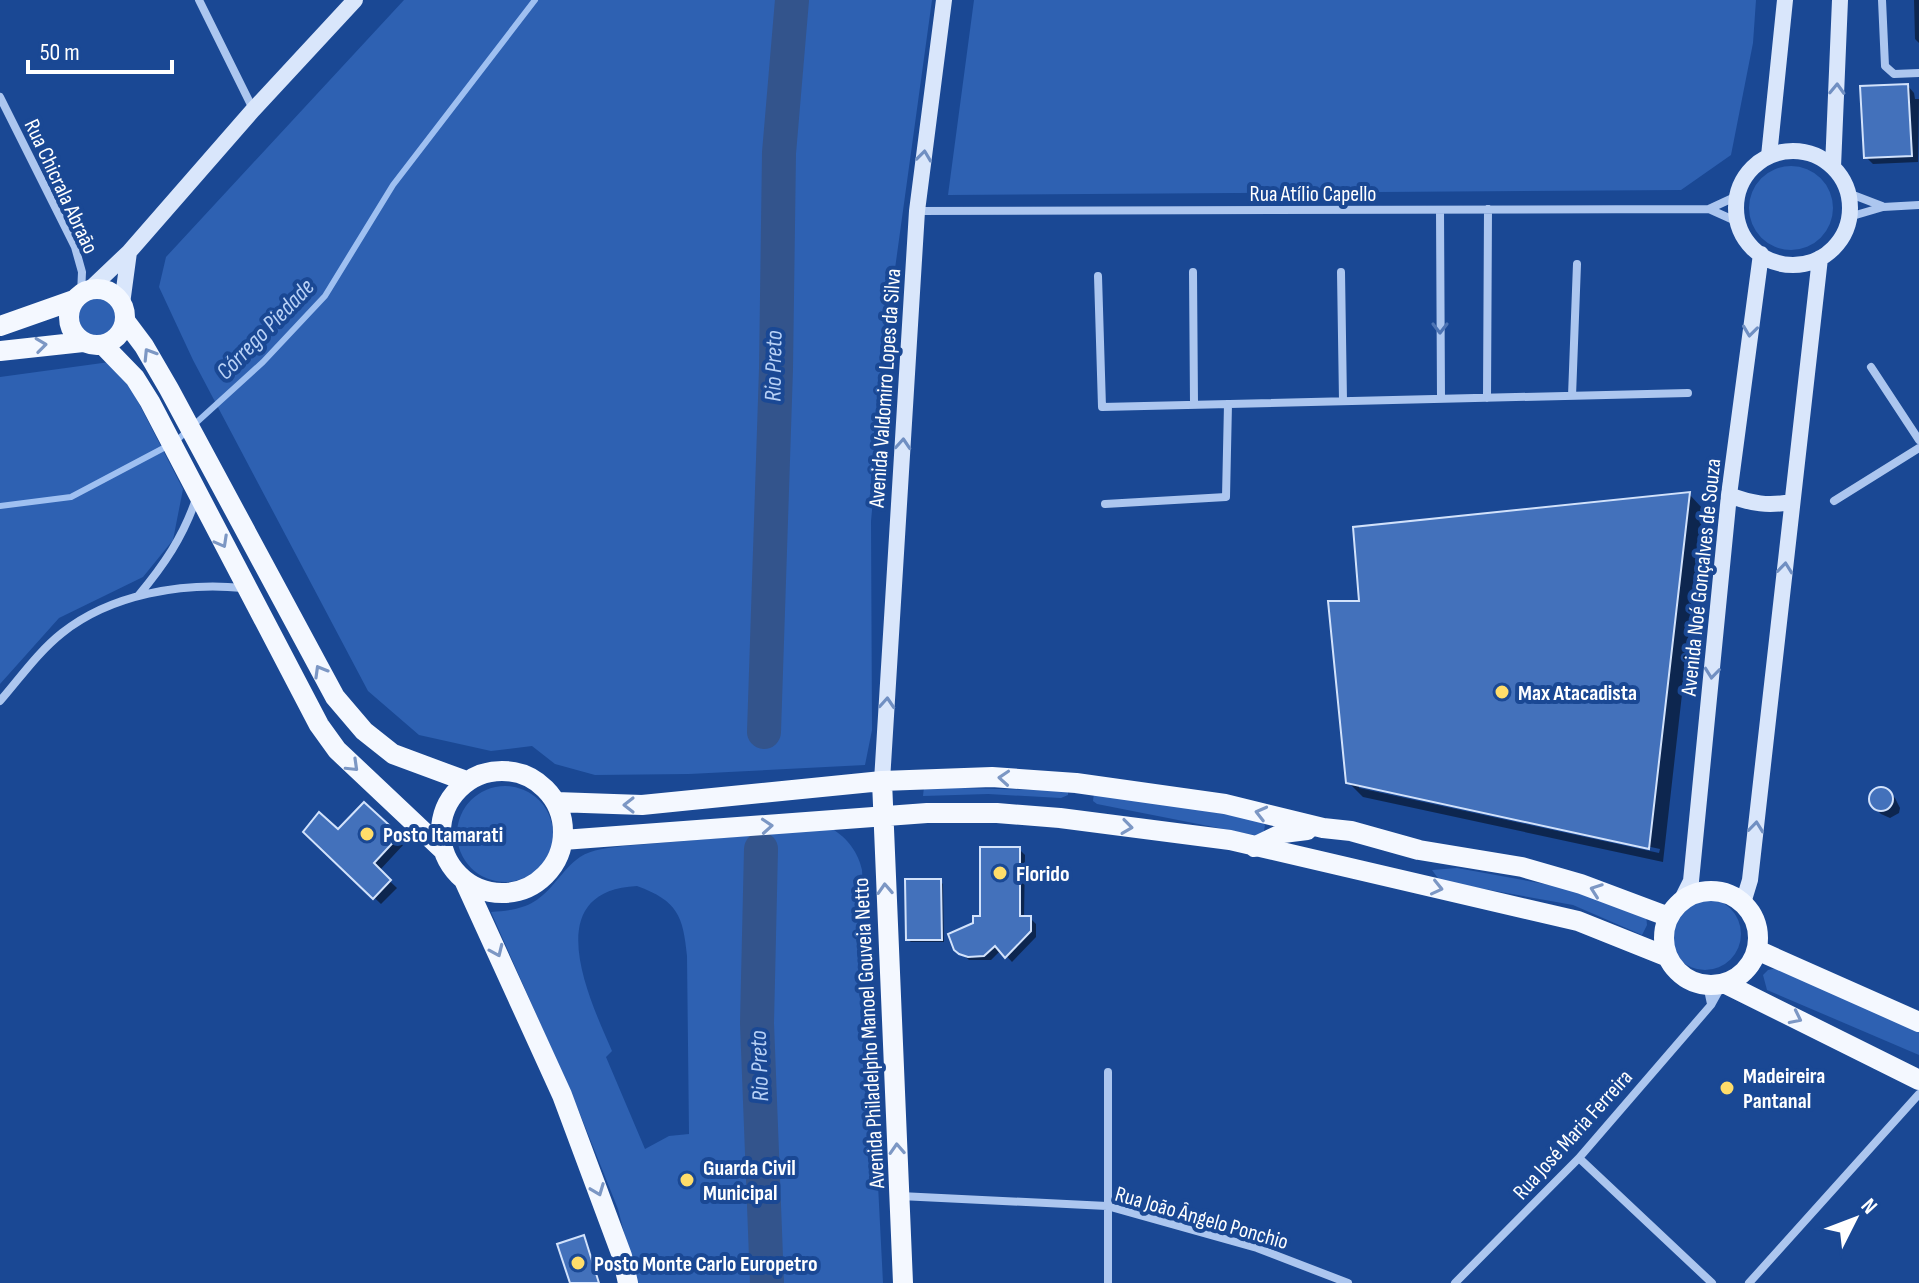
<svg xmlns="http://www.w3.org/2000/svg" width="1919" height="1283" font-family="'Sofia Sans Condensed',sans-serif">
  <rect width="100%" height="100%" fill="#1a4894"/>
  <path fill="#2e61b2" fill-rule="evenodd" d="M404,0H932L894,276L871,521L872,730L865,765L689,774L595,775L555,764L532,746L491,751L419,735L368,691L193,360L159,287L166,257Z
    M974,0H1756L1753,43L1731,155L1681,190L948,195Z
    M1749 208a42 42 0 1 1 84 0a42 42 0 1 1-84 0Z
    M76 317a22 22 0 1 1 44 0a22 22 0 1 1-44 0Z
    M117,361L183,489L173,540L143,577L59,618L0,684V377Z
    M457 834a48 48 0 1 1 96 0a48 48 0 1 1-96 0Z
    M924,787L1068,791V795L1061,798L988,794L923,796Z
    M1094,793L1261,820L1265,825L1264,831L1259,836L1097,804L1093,801Z
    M832,829C847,837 859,854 862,870L883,1283H637L618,1209L578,1109L491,912C523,910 537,905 557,880C564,872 571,863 580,857C592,849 609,848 623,846ZM637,886C678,901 683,916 687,956L689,1134L669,1136L645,1149L606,1057L612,1051C589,998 538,891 637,886Z
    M1457,868L1583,891L1646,915L1647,925L1642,935L1573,905L1440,881L1432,870Z
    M1669 934a36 36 0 1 1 72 0a36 36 0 1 1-72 0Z
    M1777,968L1919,1032V1055L1767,990L1763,975L1768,970Z"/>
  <path fill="#0007" fill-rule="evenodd" d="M1914,0H1919V43L1915,39Z
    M1908,86L1914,93L1915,99H1919L1918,162L1873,164L1866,157Z
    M1689,494L1703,509L1663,862L1363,797L1348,782ZM1359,784L1660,849L1659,853L1359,788Z
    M1883,789L1895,798L1900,808L1899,813L1890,818L1881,814L1874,807L1871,798L1874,791Z
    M364,805L405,843L379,871L397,888L381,904L306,832H338Z
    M1019,849L1025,855L1024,918H1030L1036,924V937L1012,962L1001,950L991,960H969L956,949L982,918Z
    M940,881L943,884L944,942H911L908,940Z
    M584,1238L586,1240L600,1283H572Z"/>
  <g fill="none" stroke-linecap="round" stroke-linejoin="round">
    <path stroke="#9fc0f1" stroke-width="6" d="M0,506L71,497L175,442L263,362L325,296L393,185L535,0"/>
    <path stroke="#33548c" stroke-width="34" d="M764,732L776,369L779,153L792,0
      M761,849L757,1023L767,1283"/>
  </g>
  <path fill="#4371bb" stroke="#d2e2fb" stroke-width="2" d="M1908,84L1912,156L1864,158L1860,86Z
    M1690,492L1649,849L1346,783L1328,601H1359L1353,527Z
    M1869 799a12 12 0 1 1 24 0a12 12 0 1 1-24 0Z
    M364,802L400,835L374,863L391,880L373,899L303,832L319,812L338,829Z
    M980,847H1020V916H1031V931L1005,958L995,946L984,956L968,957L959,954L954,950L948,934L973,923V916H980Z
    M905,879H941L942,940H906Z
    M584,1235L599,1283H570L557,1244Z"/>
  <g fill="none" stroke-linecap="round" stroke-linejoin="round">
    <path stroke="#acc6ef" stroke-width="8" d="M199,0L253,109
      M1882,0L1885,66L1894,74L1919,73
      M0,97L75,247L82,272L81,294
      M1848,193L1882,206
      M1709,209L1737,196
      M1440,210L1441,399
      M917,211L1709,209L1738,222
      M1849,217L1883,207L1919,205
      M1193,272L1194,404
      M1341,272L1343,401
      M1098,276L1102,407L1688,393
      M1871,367L1919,440
      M1572,396L1577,264
      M1487,398L1488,209
      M1834,501L1919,448
      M1105,504L1226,497L1228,404
      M138,596C164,565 183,537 196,499
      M0,701C20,678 38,652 62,633C111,594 183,582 243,588
      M1707,985L1711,1004
      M1108,1072V1283
      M1579,1158L1712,1283
      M900,1196L1107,1206L1257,1248L1348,1283
      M1455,1283L1579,1158L1711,1005L1722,985
      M1749,1283L1919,1094"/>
    <path stroke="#d9e6fb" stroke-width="16" d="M1736 208a57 57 0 1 1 114 0a57 57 0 1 1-114 0Z
      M1769,156L1785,0
      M1833,167L1840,0
      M89,290L129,252L253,110L355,0
      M122,304L129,252
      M1729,495C1752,504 1768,506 1792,502
      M882,781L917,211L944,0
      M1680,903L1691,881L1729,495L1761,254
      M1743,903L1750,880L1820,258"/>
    <path stroke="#f4f8ff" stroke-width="20" d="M69 317a28 28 0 1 1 56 0a28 28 0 1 1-56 0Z
      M126,322L144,346L169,389L335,697L364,731L393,754L466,781
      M0,326L74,300
      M103,345L135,378L150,402L319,725L337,750L443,850
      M0,351L83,342
      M441 832a61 61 0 1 1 122 0a61 61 0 1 1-122 0Z
      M882,781L903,1283
      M556,802L642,805L882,781L992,777L1076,783L1225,804L1323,828L1351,831L1419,850L1522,867L1581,884L1669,917
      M563,840L927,813H997L1060,818L1230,840L1578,921L1668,957
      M1254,847L1283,833L1307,830
      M464,880L562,1095L622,1256L628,1283
      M1664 938a47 47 0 1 1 94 0a47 47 0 1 1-94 0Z
      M1757,950L1919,1022
      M1726,984L1919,1080"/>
  </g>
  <defs><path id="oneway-chevron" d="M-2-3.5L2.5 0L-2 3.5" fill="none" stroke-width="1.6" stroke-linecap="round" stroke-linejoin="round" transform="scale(2)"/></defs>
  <g stroke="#708fc2">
    <use href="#oneway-chevron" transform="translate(1837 89) rotate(-88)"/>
    <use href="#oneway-chevron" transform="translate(924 156) rotate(-83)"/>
    <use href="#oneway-chevron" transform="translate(1750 331) rotate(97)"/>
    <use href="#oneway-chevron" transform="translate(903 444) rotate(-86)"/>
    <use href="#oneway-chevron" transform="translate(1785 568) rotate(-84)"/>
    <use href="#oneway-chevron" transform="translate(1712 673) rotate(96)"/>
    <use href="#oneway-chevron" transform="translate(887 703) rotate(-86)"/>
    <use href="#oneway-chevron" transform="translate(1756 827) rotate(-84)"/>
  </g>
  <use stroke="#4d74b4" href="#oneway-chevron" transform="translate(1440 328) rotate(90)"/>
  <g stroke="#7c97c4">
    <use href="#oneway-chevron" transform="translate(41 345) rotate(-7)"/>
    <use href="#oneway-chevron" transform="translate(149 354) rotate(-122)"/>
    <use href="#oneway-chevron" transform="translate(222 542) rotate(61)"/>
    <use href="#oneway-chevron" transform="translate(320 671) rotate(-120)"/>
    <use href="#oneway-chevron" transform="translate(353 766) rotate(44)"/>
    <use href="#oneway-chevron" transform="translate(1004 778) rotate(-176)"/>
    <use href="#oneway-chevron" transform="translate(629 805) rotate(-180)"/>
    <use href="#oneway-chevron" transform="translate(1261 813) rotate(-166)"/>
    <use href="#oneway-chevron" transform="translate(767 826) rotate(-4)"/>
    <use href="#oneway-chevron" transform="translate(1127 827) rotate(8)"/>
    <use href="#oneway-chevron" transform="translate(1437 888) rotate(13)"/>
    <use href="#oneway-chevron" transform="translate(885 889) rotate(-93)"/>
    <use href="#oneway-chevron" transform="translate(1596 890) rotate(-160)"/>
    <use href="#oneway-chevron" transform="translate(497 951) rotate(66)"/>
    <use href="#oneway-chevron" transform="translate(1796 1018) rotate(26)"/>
    <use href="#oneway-chevron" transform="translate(897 1149) rotate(-93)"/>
    <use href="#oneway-chevron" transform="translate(598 1190) rotate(69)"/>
  </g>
  <g fill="#ffdd6a" stroke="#1a4894" stroke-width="3">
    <circle cx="1502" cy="692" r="8"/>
    <circle cx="367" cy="834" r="8"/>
    <circle cx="1000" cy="873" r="8"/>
    <circle cx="1727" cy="1088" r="8"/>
    <circle cx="687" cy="1180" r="8"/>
    <circle cx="578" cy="1263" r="8"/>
  </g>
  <g text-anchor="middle" stroke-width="8" stroke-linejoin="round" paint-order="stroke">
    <g font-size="22" fill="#fff" stroke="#1a4894">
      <text transform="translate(62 186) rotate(65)" y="8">Rua Chicrala Abraão</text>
      <text x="1313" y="201">Rua Atílio Capello</text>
      <text transform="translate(884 388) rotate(-86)" y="8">Avenida Valdomiro Lopes da Silva</text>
      <text transform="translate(1700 577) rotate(-84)" y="8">Avenida Noé Gonçalves de Souza</text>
      <text transform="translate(868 1033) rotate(-93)" y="8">Avenida Philadelpho Manoel Gouveia Netto</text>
      <text transform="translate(1572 1134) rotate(-48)" y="8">Rua José Maria Ferreira</text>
      <text transform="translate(1202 1217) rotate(16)" y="8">Rua João Ângelo Ponchio</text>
    </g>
    <g font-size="22" font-weight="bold" fill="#fff" stroke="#1a4894" text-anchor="start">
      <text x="1518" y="700">Max Atacadista</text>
      <text x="383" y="842">Posto Itamarati</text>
      <text x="1016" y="881">Florido</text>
      <text x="1743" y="1083">Madeireira<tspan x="1743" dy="25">Pantanal</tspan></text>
      <text x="703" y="1175">Guarda Civil<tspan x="703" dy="25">Municipal</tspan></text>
      <text x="594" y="1271">Posto Monte Carlo Europetro</text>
    </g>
    <g font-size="24" font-style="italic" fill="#b8d1f6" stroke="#1a4894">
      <text transform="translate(265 329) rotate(-46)" y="8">Córrego Piedade</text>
      <text transform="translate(773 366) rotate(-89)" y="8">Rio Preto</text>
      <text transform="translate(759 1066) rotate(-92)" y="8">Rio Preto</text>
    </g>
  </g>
  <g transform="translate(1855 1219) rotate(48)" stroke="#1a4894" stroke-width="6" paint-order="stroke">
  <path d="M0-6L14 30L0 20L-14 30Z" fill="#ffffff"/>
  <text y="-12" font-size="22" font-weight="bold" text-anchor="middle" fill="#ffffff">N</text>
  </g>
  <path d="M28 60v12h144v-12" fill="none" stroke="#ffffff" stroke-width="4"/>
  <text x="40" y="60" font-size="24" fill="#ffffff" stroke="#1a4894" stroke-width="6" paint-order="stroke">50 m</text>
</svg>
